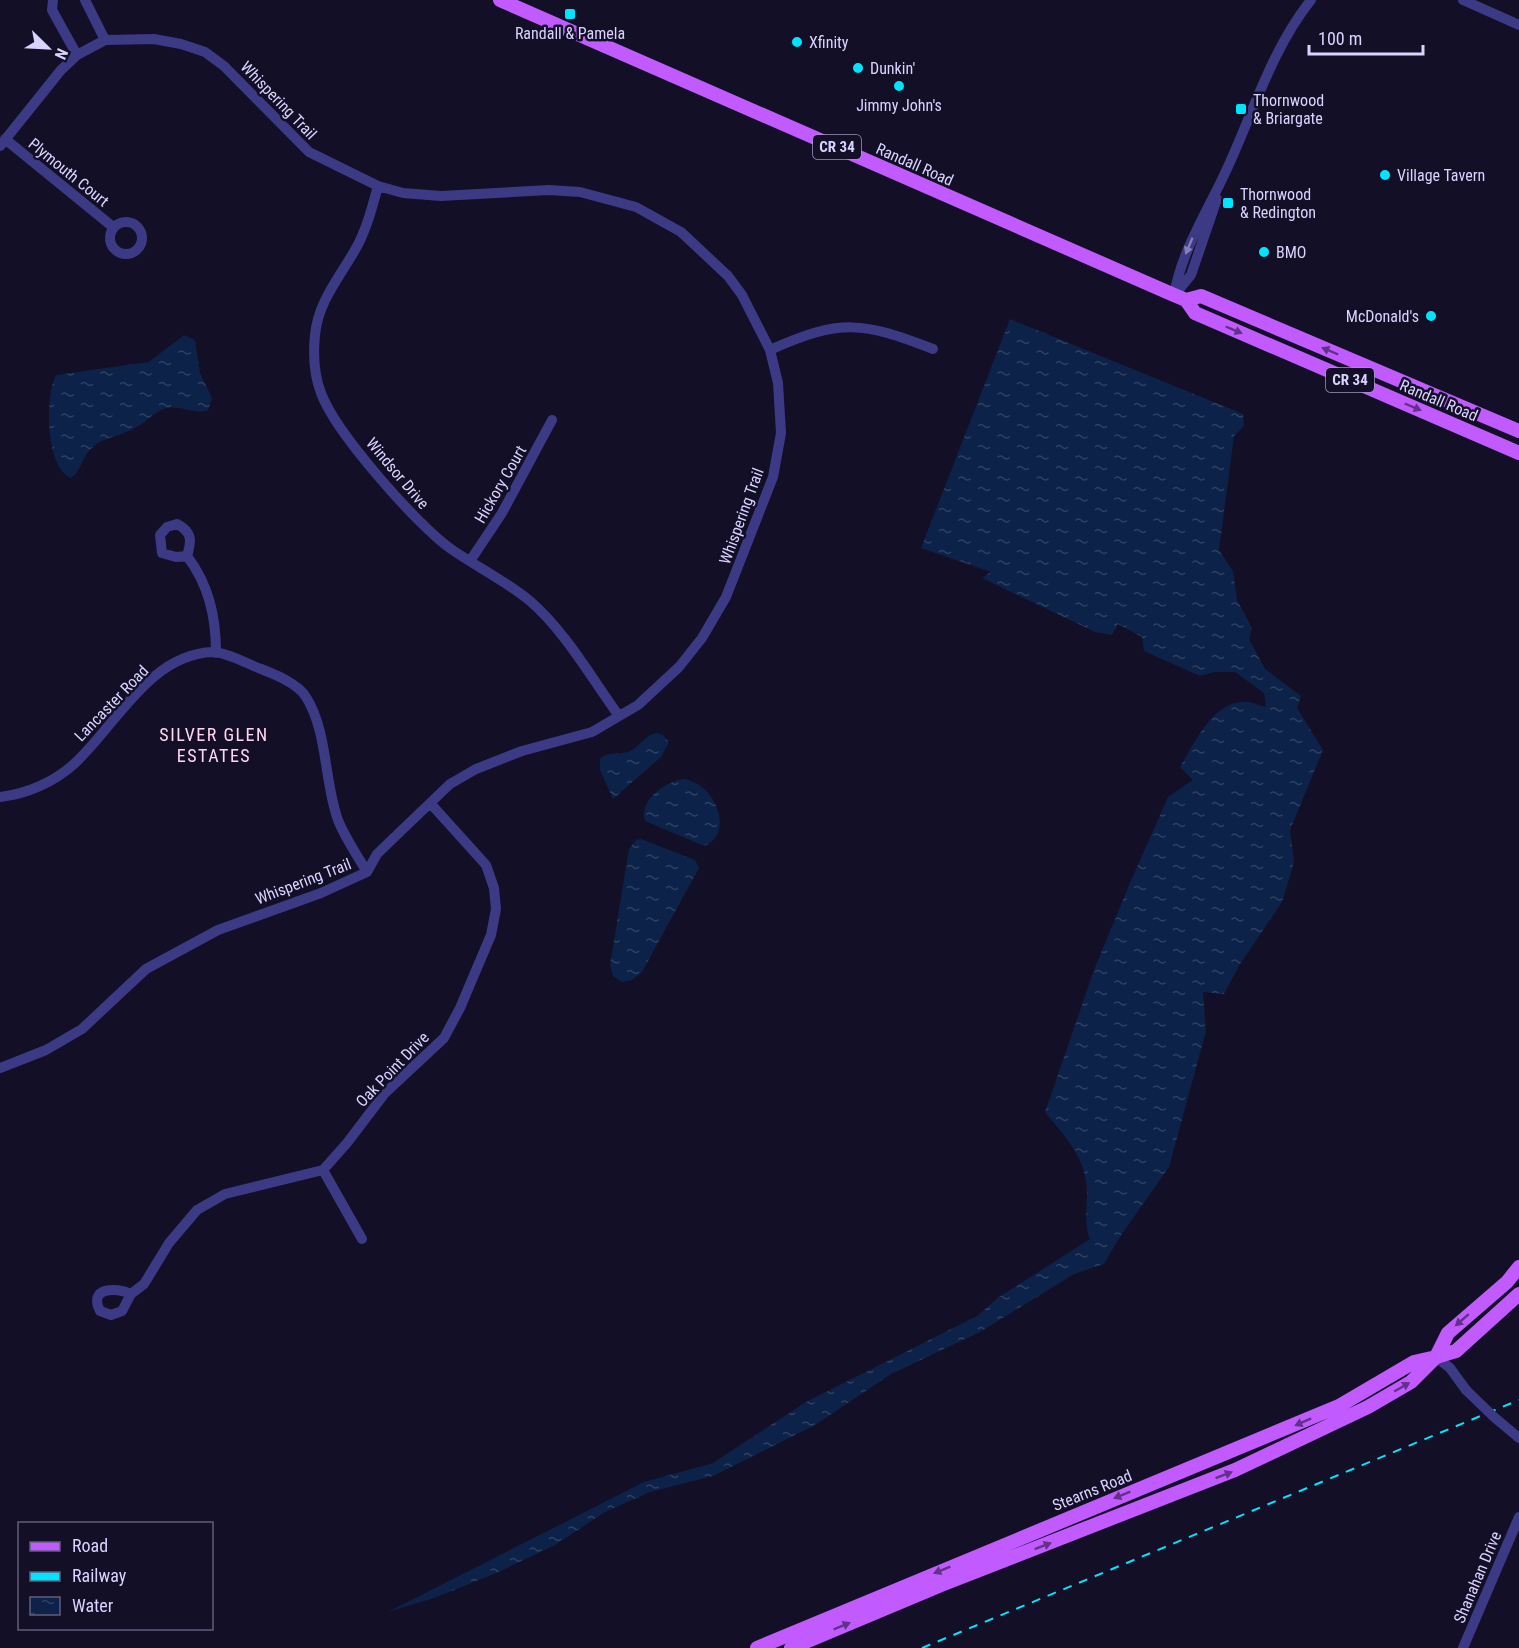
<svg xmlns="http://www.w3.org/2000/svg" width="1519" height="1648" font-family="'Roboto Condensed',sans-serif">
  <defs>
    <pattern id="water-ripples" width="26" height="14" patternUnits="userSpaceOnUse" patternTransform="scale(1.5)"><rect width="26" height="14" fill="#0c2248"/><path d="M2 4q2-2 4 0t4 0M15 11q2-2 4 0t4 0" fill="none" stroke="#2f4163"/></pattern>
  </defs>
  <rect width="100%" height="100%" fill="#130f26"/>
  <path fill="url(#water-ripples)" d="M1010,319L1243,414L1244,426L1234,436L1219,550L1233,571L1237,600L1252,628L1249,639L1265,669L1301,696L1297,708L1323,750L1290,830L1294,862L1282,902L1240,964L1224,994L1203,992L1206,1031L1169,1167L1119,1238L1104,1264L1074,1274L980,1332L891,1374L815,1425L713,1476L650,1492L605,1512L555,1545L494,1574L434,1598L388,1612L644,1482L713,1463L806,1402L977,1316L999,1297L1090,1239C1084,1224 1087,1209 1087,1193C1087,1158 1066,1138 1045,1112L1094,970L1130,883L1168,797L1193,780L1180,767C1195,743 1213,699 1248,702C1254,703 1261,706 1266,707L1264,693L1235,672H1214L1200,676L1144,651L1142,637L1118,624L1112,635L1095,632L982,578L991,572L921,548Z
    M184,335L195,340L200,373L212,398L208,410C195,415 182,405 167,408C157,410 149,419 140,425C127,434 111,436 98,443C82,452 82,473 70,478C45,465 45,397 56,375L149,362Z
    M656,733L663,735L669,742L661,757L613,799L600,770V759C607,751 618,755 628,752C639,748 643,736 656,733Z
    M685,779C718,786 734,835 704,846L645,821C639,799 666,781 685,779Z
    M641,839L695,860L699,868L642,972L632,980L622,982L613,976L610,965L629,849L636,840Z"/>
  <g fill="none" stroke-linecap="round" stroke-linejoin="round">
    <path stroke="#3d3a85" stroke-width="10" d="M53,0L52,10L77,55
      M85,0L105,40
      M1463,0L1519,25
      M5,139L113,227
      M0,146L61,70L77,55L105,40L154,39L181,44L205,52L224,66L309,152L378,186L403,193L441,196L549,190L580,192L636,207L681,232L728,276L742,295L770,350L778,383L781,433L773,477L726,597L702,638L679,667L638,705L592,732L522,751L476,769L450,784L403,829L377,854L367,872L321,893L218,930L146,969L82,1029L46,1050L0,1068
      M378,186C372,208 366,231 355,250C339,278 318,302 315,335C313,355 314,375 321,393C335,432 417,525 451,549C477,567 506,581 530,601C565,631 592,679 619,716
      M110 238a16 16 0 1 1 32 0a16 16 0 1 1-32 0Z
      M1176,293L1191,275L1217,199
      M1174,295C1182,250 1206,214 1225,173C1252,116 1271,50 1311,0
      M770,350C841,318 863,322 933,349
      M187,556C192,540 192,532 177,524L167,527L160,535L162,553L176,557L187,556C209,585 216,617 216,653
      M470,561L502,513L552,420
      M0,797C27,794 54,782 74,764C115,727 149,654 213,652C225,652 244,662 256,667C271,673 297,682 306,697C328,732 324,782 338,820C345,838 357,855 367,872
      M323,1170L362,1239
      M131,1294C116,1287 88,1287 100,1311L111,1315L122,1311L131,1294L144,1284L169,1243L197,1210L225,1194L323,1170L347,1143L385,1093L444,1038L460,1008L491,935L496,909L494,888L486,865L431,804
      M1436,1357L1450,1368L1466,1390
      M1463,1648L1519,1517"/>
    <path stroke="#c25bff" stroke-width="14" d="M500,0L1174,295L1186,300L1201,296L1519,431
      M1186,300L1195,313L1519,453
      M757,1648L1339,1406L1414,1362L1436,1357L1448,1333L1507,1282L1519,1267
      M791,1648L941,1585L1235,1470L1368,1407L1411,1382L1436,1357L1456,1351L1519,1294"/>
    <path stroke="#00e5ff" stroke-width="2" stroke-dasharray="9 8" stroke-linecap="butt" d="M922,1648L1519,1400"/>
    <path stroke="#3d3a85" stroke-width="10" d="M1466,1390L1494,1417L1519,1438"/>
  </g>
  <defs><path id="oneway-solid" d="M-6-.8H1V-3.2L6.5 0L1 3.2V.8H-6Z" transform="scale(1.5)"/></defs>
  <use fill="#837fbc" href="#oneway-solid" transform="translate(1189 246) rotate(113)"/>
  <g fill="#623188">
    <use href="#oneway-solid" transform="translate(1234 330) rotate(23)"/>
    <use href="#oneway-solid" transform="translate(1330 351) rotate(-157)"/>
    <use href="#oneway-solid" transform="translate(1413 407) rotate(23)"/>
    <use href="#oneway-solid" transform="translate(1462 1320) rotate(139)"/>
    <use href="#oneway-solid" transform="translate(1402 1387) rotate(-30)"/>
    <use href="#oneway-solid" transform="translate(1303 1422) rotate(156)"/>
    <use href="#oneway-solid" transform="translate(1224 1475) rotate(-21)"/>
    <use href="#oneway-solid" transform="translate(1122 1495) rotate(158)"/>
    <use href="#oneway-solid" transform="translate(1043 1546) rotate(-21)"/>
    <use href="#oneway-solid" transform="translate(942 1570) rotate(158)"/>
    <use href="#oneway-solid" transform="translate(842 1626) rotate(-22)"/>
  </g>
  <g fill="#00e5ff" stroke="#130f26" stroke-width="2">
    <rect x="564" y="8" width="12" height="12" rx="3"/>
    <circle cx="797" cy="42" r="6"/>
    <circle cx="858" cy="68" r="6"/>
    <circle cx="899" cy="86" r="6"/>
    <rect x="1235" y="103" width="12" height="12" rx="3"/>
    <circle cx="1385" cy="175" r="6"/>
    <rect x="1222" y="197" width="12" height="12" rx="3"/>
    <circle cx="1264" cy="252" r="6"/>
    <circle cx="1431" cy="316" r="6"/>
  </g>
  <g text-anchor="middle" stroke-width="5" stroke-linejoin="round" paint-order="stroke">
    <g fill="#130f26" stroke="#9e99be" stroke-width="1.5">
      <rect x="813" y="135" width="48" height="24" rx="4.5"/>
      <rect x="1326" y="368" width="48" height="24" rx="4.5"/>
    </g>
    <g font-size="15" font-weight="bold" fill="#d9d4ff">
      <text x="837" y="152">CR 34</text>
      <text x="1350" y="385">CR 34</text>
    </g>
    <g font-size="16" fill="#d9d4ff" stroke="#130f26" text-anchor="start">
      <text x="570" y="39" text-anchor="middle">Randall &amp; Pamela</text>
      <text x="809" y="48">Xfinity</text>
      <text x="870" y="74">Dunkin'</text>
      <text x="1253" y="106">Thornwood<tspan x="1253" dy="18">&amp; Briargate</tspan></text>
      <text x="899" y="111" text-anchor="middle">Jimmy John's</text>
      <text x="1397" y="181">Village Tavern</text>
      <text x="1240" y="200">Thornwood<tspan x="1240" dy="18">&amp; Redington</tspan></text>
      <text x="1276" y="258">BMO</text>
      <text x="1419" y="322" text-anchor="end">McDonald's</text>
    </g>
    <g font-size="16" fill="#d9d4ff" stroke="#130f26">
      <text transform="translate(279 100) rotate(46)" y="6">Whispering Trail</text>
      <text transform="translate(915 164) rotate(24)" y="6">Randall Road</text>
      <text transform="translate(69 172) rotate(39)" y="6">Plymouth Court</text>
      <text transform="translate(1439 400) rotate(23)" y="6">Randall Road</text>
      <text transform="translate(398 473) rotate(50)" y="6">Windsor Drive</text>
      <text transform="translate(500 484) rotate(-60)" y="6">Hickory Court</text>
      <text transform="translate(741 516) rotate(-70)" y="6">Whispering Trail</text>
      <text transform="translate(111 703) rotate(-46)" y="6">Lancaster Road</text>
      <text transform="translate(303 881) rotate(-21)" y="6">Whispering Trail</text>
      <text transform="translate(392 1069) rotate(-46)" y="6">Oak Point Drive</text>
      <text transform="translate(1092 1490) rotate(-22)" y="6">Stearns Road</text>
      <text transform="translate(1477 1577) rotate(-67)" y="6">Shanahan Drive</text>
    </g>
    <g font-size="18" letter-spacing="1.5" fill="#ffd6f0" stroke="#130f26">
      <text x="214" y="741">SILVER GLEN<tspan x="214" dy="21">ESTATES</tspan></text>
    </g>
  </g>
  <rect x="18" y="1522" width="195" height="108" fill="#130f26" stroke="#625e7d" stroke-width="1.5"/>
  <rect x="30" y="1542" width="30" height="9" fill="#c25bff" stroke="#625e7d" stroke-width="1.5"/>
  <text x="72" y="1552" font-size="18" fill="#d9d4ff">Road</text>
  <rect x="30" y="1572" width="30" height="9" fill="#00e5ff" stroke="#625e7d" stroke-width="1.5"/>
  <text x="72" y="1582" font-size="18" fill="#d9d4ff">Railway</text>
  <rect x="30" y="1597" width="30" height="18" fill="url(#water-ripples)" stroke="#625e7d" stroke-width="1.5"/>
  <text x="72" y="1612" font-size="18" fill="#d9d4ff">Water</text>
  <g transform="translate(48 48) rotate(114)" stroke="#130f26" stroke-width="4.5" paint-order="stroke">
  <path d="M0-4.5L10 22L0 15L-10 22Z" fill="#d9d4ff"/>
  <text y="-9" font-size="16" font-weight="bold" text-anchor="middle" fill="#d9d4ff">N</text>
  </g>
  <path d="M1309 45v9h114v-9" fill="none" stroke="#d9d4ff" stroke-width="3"/>
  <text x="1318" y="45" font-size="18" fill="#d9d4ff" stroke="#130f26" stroke-width="4.5" paint-order="stroke">100 m</text>
</svg>
